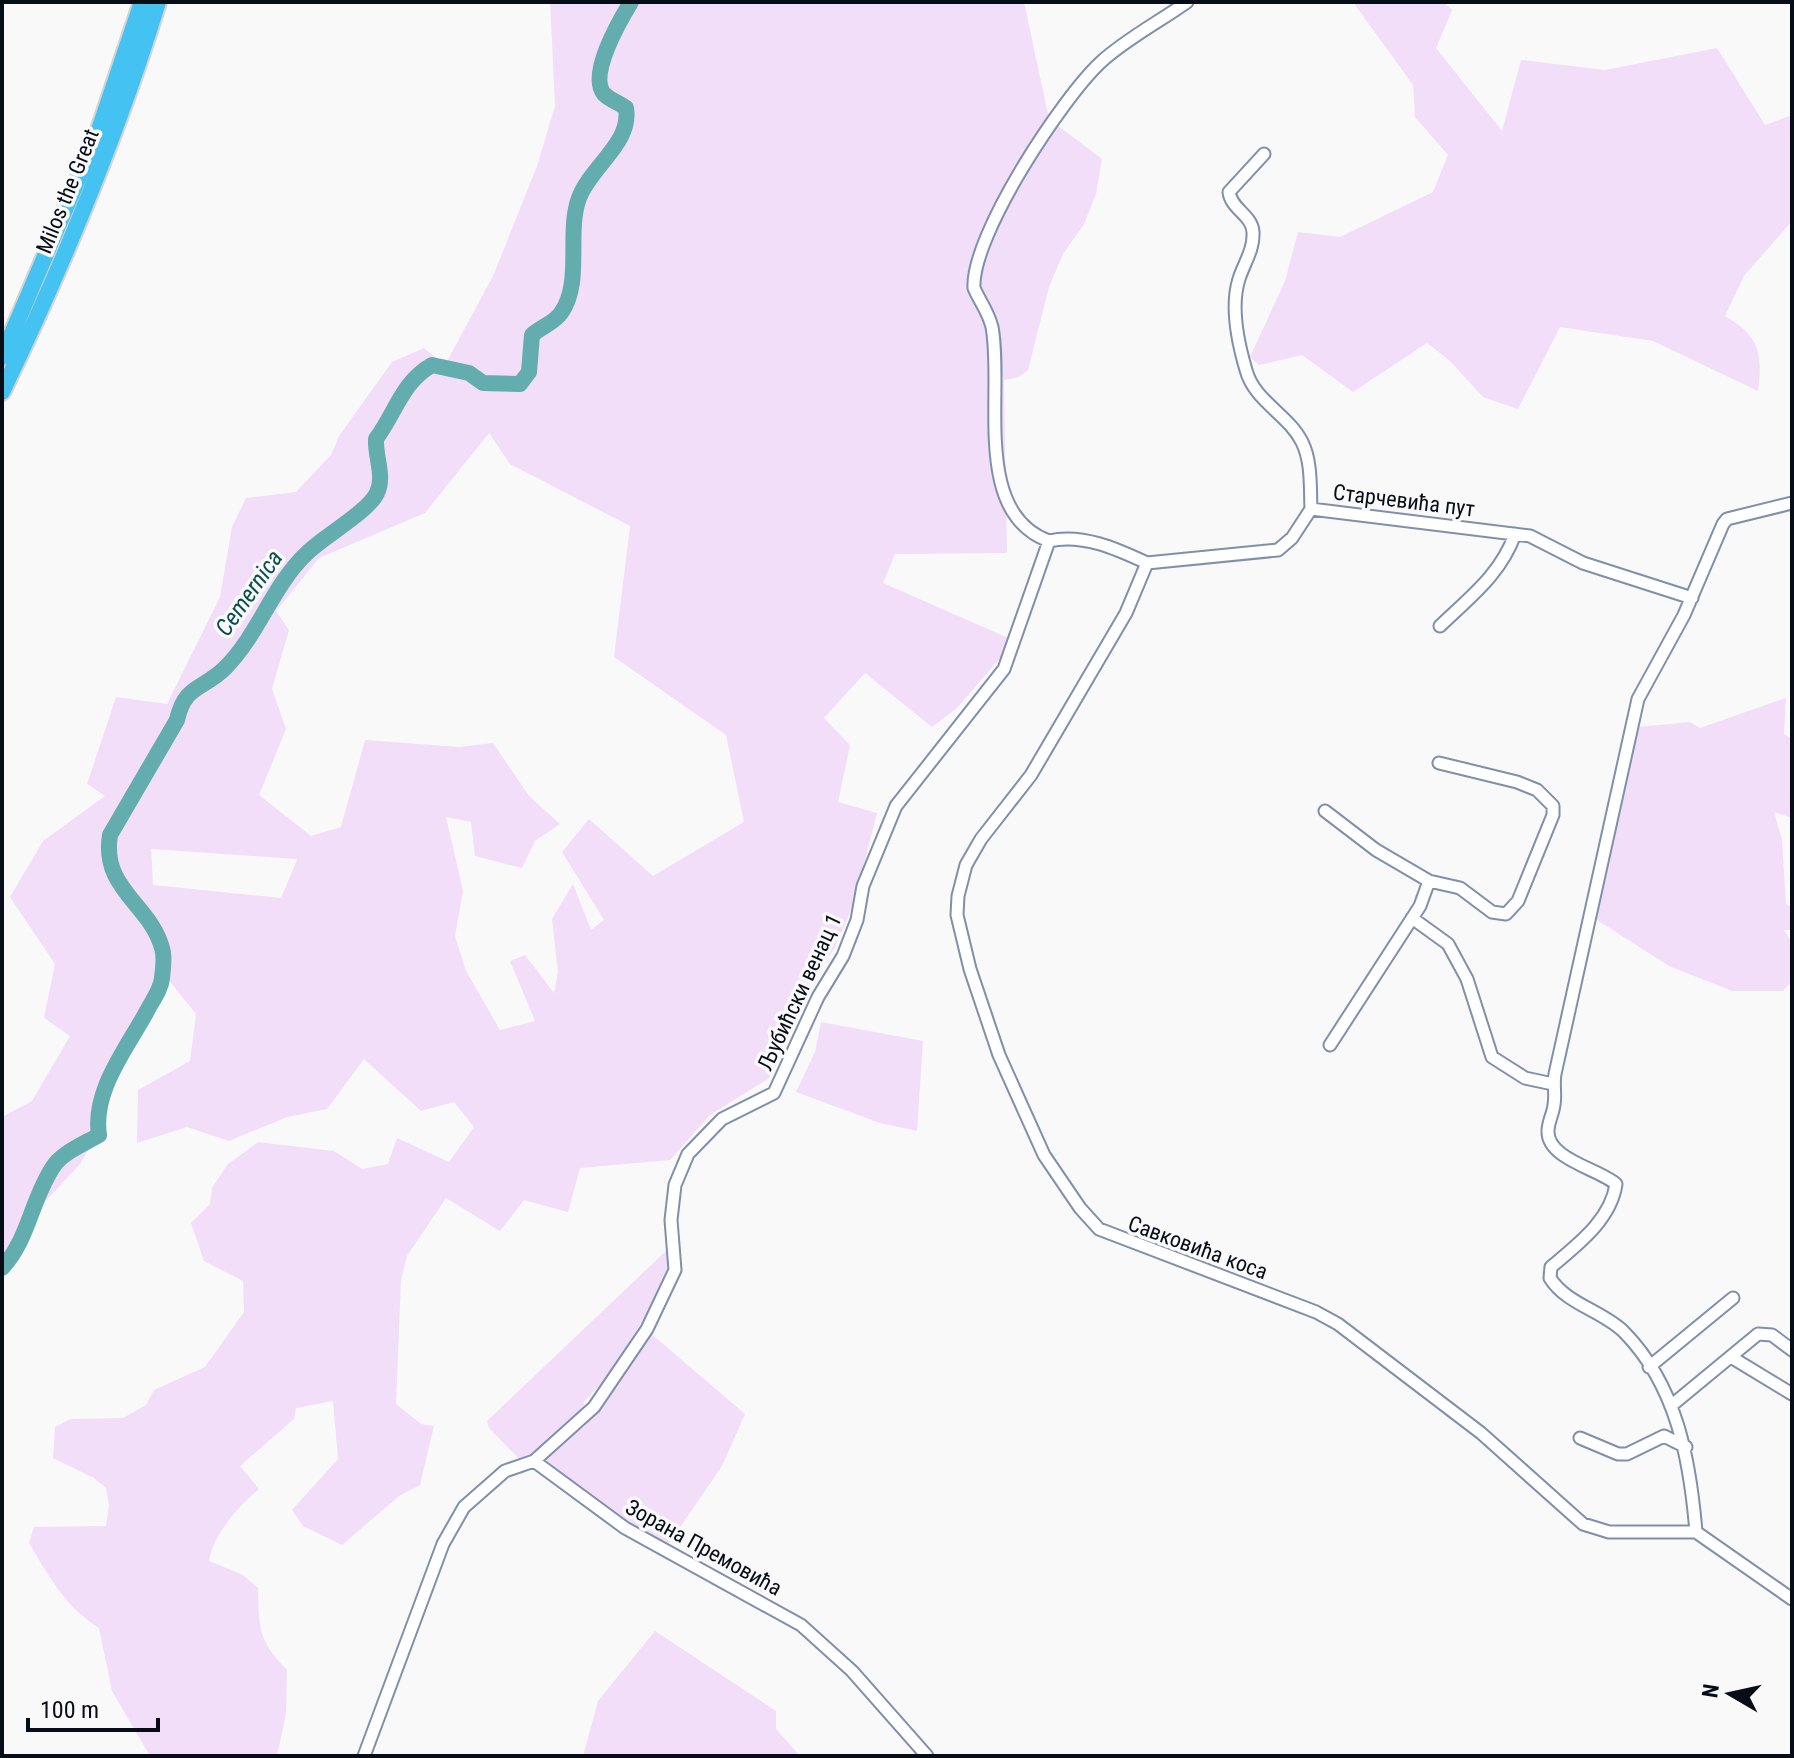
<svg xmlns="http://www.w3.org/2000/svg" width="1794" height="1758" font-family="'Roboto Condensed',sans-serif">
  <rect width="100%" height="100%" fill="#f9f9f9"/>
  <path fill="#f2def9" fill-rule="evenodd" d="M550,2H1024L1049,119L1102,159L1096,194L1084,224L1063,254L1049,287L1028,370L1019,377L1004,380L1007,553L895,554L883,583L1015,641L957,708L932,727L865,673L824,718L850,745L838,802L877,813L854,903L834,949L807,988L769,1078L710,1115L670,1160L580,1168L568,1212L524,1200L500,1231L446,1198L407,1256L401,1280L396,1404L421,1424L434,1426L420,1485L399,1496L342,1545L303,1526L292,1510L338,1459L333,1401L296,1408L294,1419L240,1466L259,1489C239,1506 213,1534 209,1561L243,1575L258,1588C259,1628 258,1641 287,1670L286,1714L277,1756H150L112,1691L99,1628C65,1606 49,1577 29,1543L34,1527L106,1526L109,1505L106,1488L94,1478L53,1458L55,1427L70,1419L123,1418L146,1405L154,1390L205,1367L244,1312L243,1281L204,1261L191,1223L210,1204L212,1188L227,1165L258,1142L334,1151L362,1169L388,1164L397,1138L449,1162L474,1127L454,1102L421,1111L364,1059L327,1109L287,1117L229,1141L187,1127L137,1143L138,1090L190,1061L196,1014L167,978L148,1020L106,1094L95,1138L80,1164L28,1220L11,1258L2,1267V1117L32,1101L70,1036L44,1018L55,964L10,897L43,841L105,796L87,784L116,697L167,704L220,597L232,527L246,498L296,492L331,455L339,436L392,362L424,348L445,365L494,274L537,166L555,106ZM489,433L510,464L630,526L614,657L726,735L744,822L653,876L589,819L562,852L604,920L591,930L573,884L552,919L558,972L554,993L525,955L510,961L535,1021L500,1030L466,971L455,936L463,891L446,817L471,822L475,856L522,868L535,841L560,824L529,796L493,743L459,747L365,740L341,827L311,836L259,795L286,729L272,689L289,630L276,611L319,558L425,513ZM151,849L296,859L297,860L281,898L153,885Z
    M1353,2H1444L1452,10L1436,48L1502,131L1521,60L1605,70L1717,48L1765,125L1790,116L1792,221L1744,276L1725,316C1759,336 1763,352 1758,391L1653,341L1560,327L1518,409L1483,397L1449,360L1427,343L1353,392L1302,355L1259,365L1250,357L1285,281L1298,232L1340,237L1433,192L1448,155L1415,117L1413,85Z
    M1786,698L1784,734L1792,739V818L1774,812L1782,840L1786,904L1792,907V930H1784L1792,943V981L1783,991H1732L1669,966L1594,918L1638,727L1690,722L1700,728Z
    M821,1022L923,1041L917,1131L880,1123L796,1092L815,1052Z
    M667,1250L671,1253L674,1270L607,1377L584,1402V1409L548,1447L584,1427L649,1332L745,1414L722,1466L661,1555C610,1532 573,1491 529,1457L521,1461L489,1428L487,1421Z
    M655,1631L776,1711V1729L800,1756H583L598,1701Z"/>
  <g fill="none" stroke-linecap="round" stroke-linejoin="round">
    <path stroke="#64adae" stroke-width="16" d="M2,1268C29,1239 31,1200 53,1167C61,1153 86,1143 99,1135C92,1091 127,1048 147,1011C152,1001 161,990 162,978C163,969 165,956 162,948C150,904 101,889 110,835L177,720C185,684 203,690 225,668C259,634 272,586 307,553C324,536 368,512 377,493C385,476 375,457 376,439C396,412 402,382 432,365L469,373L483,383L520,384L529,372L532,335C541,327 554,323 561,313C583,282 566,233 579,198C591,166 632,143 626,108C620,103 610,100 604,94C588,75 620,20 631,2"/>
    <defs>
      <path id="minor" d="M1264,154L1229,192C1231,209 1252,215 1253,232C1254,250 1244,263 1239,279C1230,307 1238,343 1246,370C1254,401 1289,415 1302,442C1312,462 1310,488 1311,509
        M1311,509L1530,536L1583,563L1692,598
        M1049,541C1082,533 1117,549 1147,563
        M1147,563L1126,613L1031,775L981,839L966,865L958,896L957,915L970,969L999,1055L1044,1155L1080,1208L1099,1229L1316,1312L1338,1324L1481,1433L1583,1524L1609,1532H1696L1792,1599
        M1147,563L1278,550L1292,538L1311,509
        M1440,626C1470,597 1501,574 1515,534
        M1325,811L1376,850L1429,881
        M1412,918L1448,944L1467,979L1492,1057L1525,1078L1553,1084
        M1330,1045L1420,906L1429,881L1460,888L1492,912L1506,914L1518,901L1553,815V806L1537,790L1517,782L1439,763
        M1731,1357L1792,1394
        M1649,1367L1733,1298
        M1672,1405L1758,1334L1772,1335L1792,1350
        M1580,1438L1618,1454H1627L1664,1436L1686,1447
        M534,1461L625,1528L801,1625L852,1671L927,1756
        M1696,1532C1690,1460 1677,1386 1624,1332C1603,1311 1566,1304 1550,1278L1551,1267C1577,1245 1611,1220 1616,1184C1599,1169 1547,1159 1548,1131C1548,1122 1553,1114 1554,1105C1556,1094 1553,1085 1555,1074L1638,699L1684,615L1723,524L1727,519L1792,503
        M364,1756L443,1544L464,1507L505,1471L534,1461L594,1407L647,1329L675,1270L671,1220L675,1185L688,1154L722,1119L774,1093L818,997L843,956L857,920L863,886L896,806L1004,669L1049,541C971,513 1004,391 992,327C988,311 980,302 974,288C971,236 1062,98 1101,62C1126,39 1159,22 1187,2"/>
      <path id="highway" d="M2,357L99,130L142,2
        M2,392C63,265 117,136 158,2"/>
    </defs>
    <use href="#minor" stroke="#7e90aa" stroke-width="15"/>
    <use href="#highway" stroke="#d2d3d5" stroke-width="20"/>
    <use href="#minor" stroke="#fff" stroke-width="11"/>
    <use href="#highway" stroke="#44c2f1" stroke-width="16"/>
  </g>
  <g text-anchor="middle" stroke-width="7" stroke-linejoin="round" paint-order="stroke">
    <g font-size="22" fill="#070d17" stroke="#f9f9f9">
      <text transform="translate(67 191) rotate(-68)" y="8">Milos the Great</text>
      <text transform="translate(1404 500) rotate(7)" y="8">Старчевића пут</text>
      <text transform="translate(799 992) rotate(-65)" y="8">Љубићски венац 1</text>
      <text transform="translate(1198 1247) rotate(20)" y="8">Савковића коса</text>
      <text transform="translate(704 1547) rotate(29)" y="8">Зорана Премовића</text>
    </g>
    <g font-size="24" font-style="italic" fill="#0a4d4f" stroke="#f9f9f9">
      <text transform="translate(249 593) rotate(-55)" y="8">Cemernica</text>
    </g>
  </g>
  <rect width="1794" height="1758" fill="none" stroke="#070d17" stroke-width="8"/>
  <g transform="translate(1730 1694) rotate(279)" stroke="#f9f9f9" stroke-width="6" paint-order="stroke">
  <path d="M0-6L14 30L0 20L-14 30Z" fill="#070d17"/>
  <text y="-12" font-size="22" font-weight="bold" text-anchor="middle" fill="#070d17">N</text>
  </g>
  <path d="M28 1718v12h130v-12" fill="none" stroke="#070d17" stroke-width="4"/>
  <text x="40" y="1718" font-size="24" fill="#070d17" stroke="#f9f9f9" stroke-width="6" paint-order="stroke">100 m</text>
</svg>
